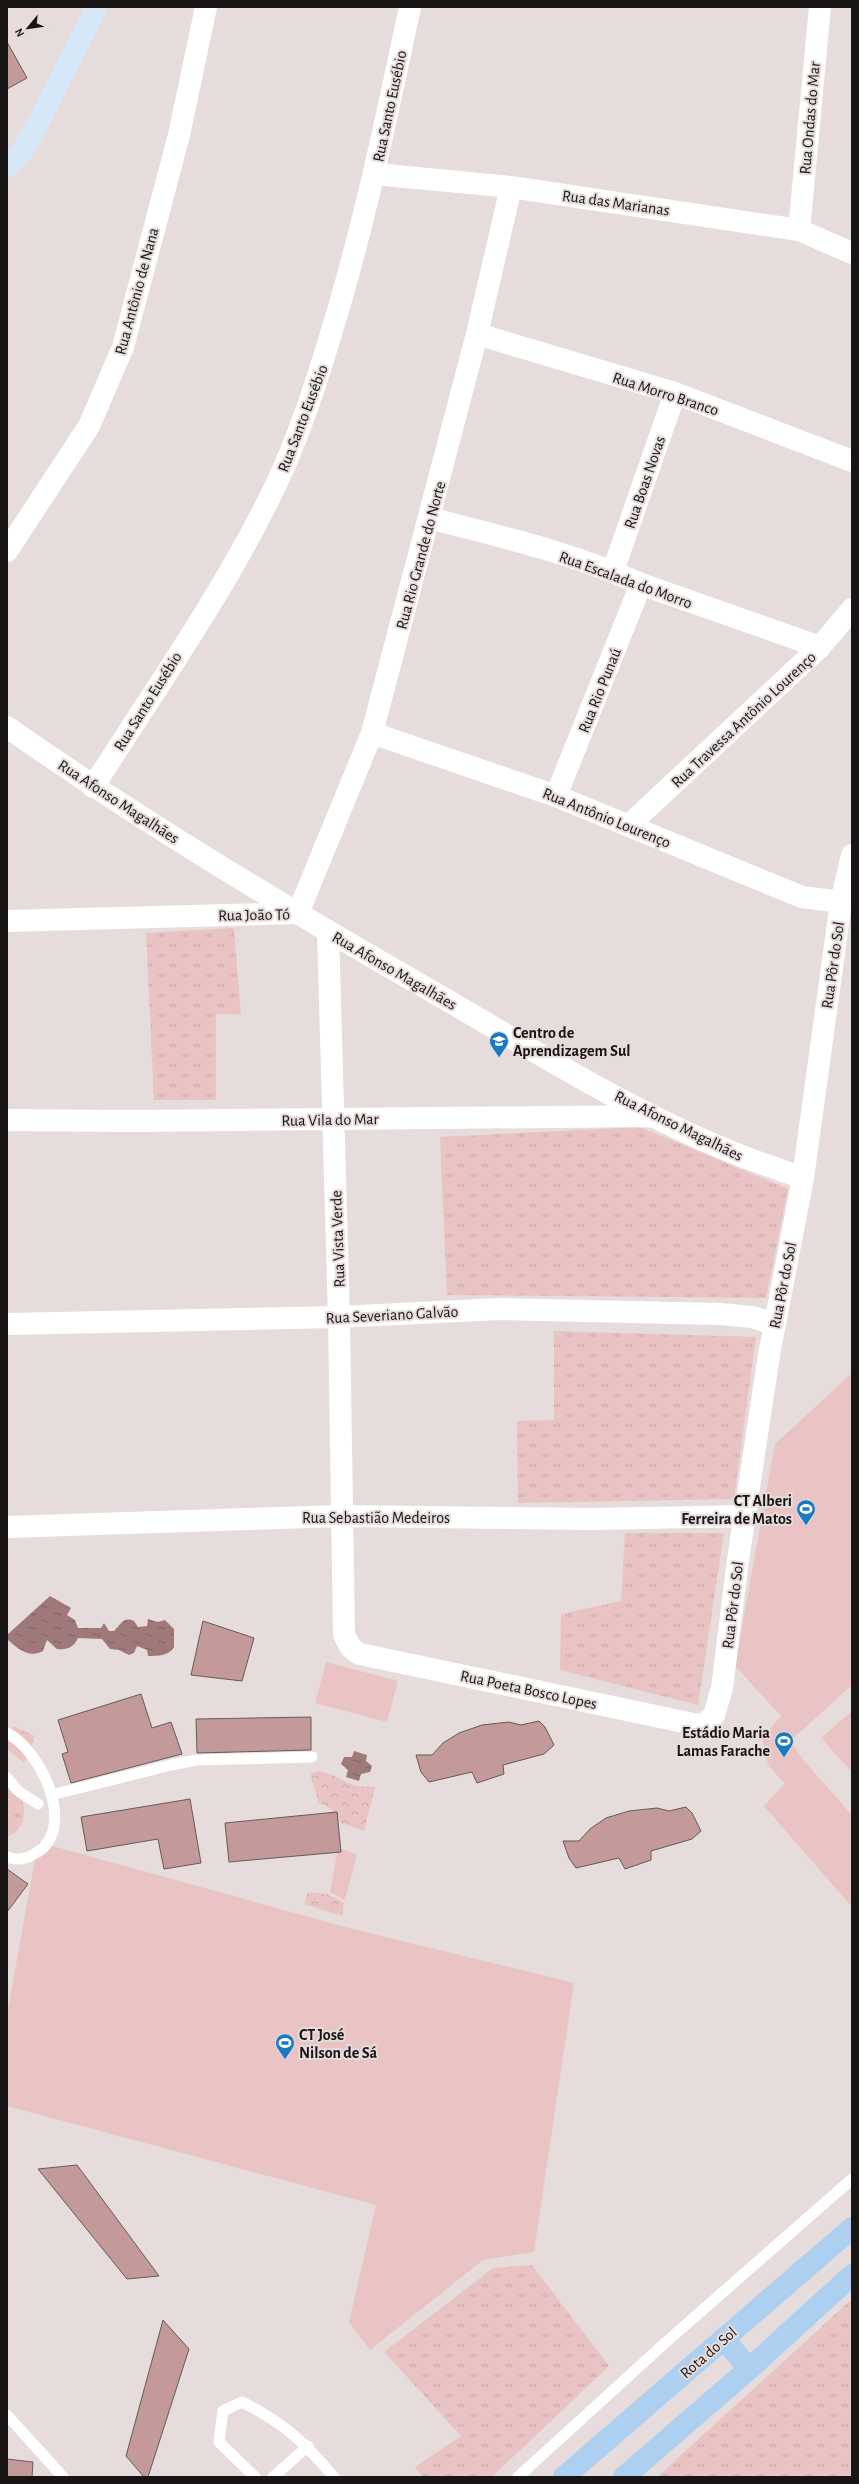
<svg xmlns="http://www.w3.org/2000/svg" width="859" height="2484" font-family="'Alegreya Sans',sans-serif">
  <defs>
    <pattern id="grass-tufts" width="24" height="20" patternUnits="userSpaceOnUse"><rect width="24" height="20" fill="#eac4c5"/><path d="M3 7l-1-3M5 7V3M7 7l1-3M15 17l-1-3M17 17v-4M19 17l1-3" fill="none" stroke="#c8a8a8"/></pattern>
    <pattern id="forest-crowns" width="20" height="18" patternUnits="userSpaceOnUse"><rect width="20" height="18" fill="#eac4c5"/><path d="M2 6a3 3 0 1 1 6 0M12 15a3 3 0 1 1 6 0" fill="none" stroke="#c8a8a8"/></pattern>
    <pattern id="water-ripples" width="26" height="14" patternUnits="userSpaceOnUse"><rect width="26" height="14" fill="#9f7879"/><path d="M2 4q2-2 4 0t4 0M15 11q2-2 4 0t4 0" fill="none" stroke="#816162"/></pattern>
  </defs>
  <rect width="100%" height="100%" fill="#e6dcdb"/>
  <path fill="url(#grass-tufts)" d="M234,928L241,1014H216V1100H154L146,933Z
    M640,1127L788,1189L766,1298L447,1295L440,1137Z
    M554,1331L756,1337L734,1499L518,1503L517,1421L554,1420Z
    M625,1533H724L698,1705L560,1670L561,1614L621,1601Z
    M7,1777C26,1790 33,1828 7,1837Z
    M532,2265L609,2366L492,2477H423L415,2467L461,2436L384,2352L493,2268Z
    M852,2299V2477H657Z"/>
  <path fill="url(#forest-crowns)" d="M13,1726L35,1736L24,1763L7,1749V1734Z
    M319,1771C343,1776 344,1788 375,1787L364,1831L341,1823L329,1807L318,1803C318,1792 310,1782 311,1773Z
    M308,1892L327,1894L344,1903L342,1916L304,1904Z"/>
  <path fill="#eac4c5" d="M852,1373V1685L790,1741L805,1762L852,1815V1907L764,1806L785,1783C768,1767 764,1761 763,1737L781,1716L735,1666L775,1444Z
    M326,1662L398,1681L387,1722L315,1703Z
    M852,1711V1772L821,1738Z
    M38,1842L349,1928L574,1983L534,2252L483,2260L370,2350L349,2322L376,2205L7,2106V2015Z
    M338,1848L357,1854L345,1900L330,1892Z"/>
  <path fill="url(#water-ripples)" d="M50,1596L71,1608L67,1615L75,1620L78,1628H101L104,1623L109,1631H114C120,1625 124,1616 134,1621L138,1627L147,1626L148,1619L158,1622L165,1620L174,1629V1647C169,1656 157,1656 148,1656L147,1650L137,1646L134,1653L129,1655L119,1650L110,1649L102,1639L78,1638C74,1647 68,1650 57,1649L47,1640L43,1651C29,1659 17,1648 7,1639V1635Z
    M354,1751L367,1755L366,1761L372,1766L370,1772L361,1774L359,1781L346,1777L348,1770L341,1764L344,1757H352Z"/>
  <path fill="#c3999a" stroke="#645b5b" d="M7,42L27,78L7,89Z
    M203,1621L254,1638L242,1681L191,1675Z
    M141,1694L152,1728L171,1722L182,1754L71,1783L62,1754L68,1752L58,1720Z
    M311,1717V1750L197,1753L196,1719Z
    M539,1721L545,1727L554,1745L544,1754L503,1765L504,1774L477,1783L472,1772L429,1782L421,1772L416,1755H432L443,1743L459,1733L482,1725L509,1722L521,1725Z
    M190,1799L201,1863L164,1869L158,1839L87,1851L81,1817Z
    M686,1807L692,1813L701,1831L692,1839L651,1851V1860L625,1869L619,1858L576,1868L569,1858L563,1841H579L590,1829L606,1818L629,1811L657,1808L669,1811Z
    M337,1812L341,1852L229,1862L225,1823Z
    M7,1869L28,1884L7,1912Z
    M77,2165L159,2276L127,2279L38,2169Z
    M163,2320L189,2349L148,2477H144L126,2456Z
    M7,2459L33,2462L32,2477H7Z"/>
  <g fill="none" stroke-linecap="round" stroke-linejoin="round">
    <path stroke="#fff" stroke-width="11" d="M7,1733C41,1750 78,1829 36,1853C26,1859 18,1861 7,1857
      M7,1778L18,1791L38,1804
      M51,1795L171,1765L197,1760L312,1757
      M7,2415L63,2477
      M255,2477L219,2442L223,2411L242,2402C283,2422 305,2443 334,2477
      M273,2477L308,2446
      M518,2477L665,2343L852,2179"/>
    <path stroke="#fff" stroke-width="22" d="M375,174L511,187L799,230L852,253
      M799,230L820,7
      M477,334L675,393L852,461
      M430,518C501,537 574,553 641,584L820,647
      M7,551L89,426L123,347L179,135L206,7
      M613,571L675,393
      M7,727C144,823 288,909 433,992C528,1047 628,1110 729,1151C753,1161 778,1169 803,1178
      M372,733L556,796L802,897L841,902L852,898
      M93,787C157,686 230,584 280,476C302,428 318,378 333,327C365,222 387,115 410,7
      M556,796L641,584
      M629,825L820,647L852,609
      M298,913L372,733L477,334L511,187
      M7,921L298,913
      M328,932L339,1317L344,1634C348,1644 351,1650 360,1654L698,1725L705,1724L714,1715L722,1688L738,1560L769,1355L803,1178L841,902L852,855
      M7,1120L131,1121L652,1116
      M7,1324L339,1317L499,1309L720,1314L752,1317L775,1324
      M7,1527L341,1516L594,1519L745,1516"/>
    <path stroke="#d6e7f8" stroke-width="22" d="M7,167L22,151L39,121L97,7"/>
    <path stroke="#add0f1" stroke-width="22" d="M724,2339L749,2369
      M564,2477L852,2228
      M624,2477L749,2369L852,2275"/>
  </g>
  <defs>
    <symbol id="school-pin" viewBox="-11 -11 22 30"><path d="M0 17L-7.5 6A9.5 9.5 0 1 1 7.5 6Z" fill="#1879c5" stroke="#e6dcdb"/><path d="M0-5L7-2L0 1L-7-2ZM-4 1L0 2.5L4 1V4Q0 6-4 4Z" fill="#fff"/></symbol>
    <symbol id="stadium-pin" viewBox="-11 -11 22 30"><path d="M0 17L-7.5 6A9.5 9.5 0 1 1 7.5 6Z" fill="#1879c5" stroke="#e6dcdb"/><path d="M0-5a6.5 5 0 1 0 0 10a6.5 5 0 1 0 0-10ZM-3.5-1.8h7v3.6h-7Z" fill="#fff"/></symbol>
  </defs>
  <g fill-rule="evenodd">
    <use href="#school-pin" x="488" y="1030" width="22" height="30"/>
    <use href="#stadium-pin" x="795" y="1498" width="22" height="30"/>
    <use href="#stadium-pin" x="773" y="1730" width="22" height="30"/>
    <use href="#stadium-pin" x="274" y="2032" width="22" height="30"/>
  </g>
  <g text-anchor="middle" stroke-width="4" stroke-linejoin="round" paint-order="stroke">
    <g font-size="16" fill="#191515" stroke="#e6dcdb">
      <text transform="translate(389 106) rotate(-78)" y="6">Rua Santo Eusébio</text>
      <text transform="translate(809 118) rotate(-85)" y="6">Rua Ondas do Mar</text>
      <text transform="translate(616 202) rotate(8)" y="6">Rua das Marianas</text>
      <text transform="translate(136 291) rotate(-75)" y="6">Rua Antônio de Nana</text>
      <text transform="translate(666 393) rotate(18)" y="6">Rua Morro Branco</text>
      <text transform="translate(302 418) rotate(-69)" y="6">Rua Santo Eusébio</text>
      <text transform="translate(644 482) rotate(-71)" y="6">Rua Boas Novas</text>
      <text transform="translate(420 555) rotate(-75)" y="6">Rua Rio Grande do Norte</text>
      <text transform="translate(626 579) rotate(20)" y="6">Rua Escalada do Morro</text>
      <text transform="translate(599 690) rotate(-68)" y="6">Rua Rio Punaú</text>
      <text transform="translate(147 701) rotate(-58)" y="6">Rua Santo Eusébio</text>
      <text transform="translate(743 719) rotate(-43)" y="6">Rua Travessa Antônio Lourenço</text>
      <text transform="translate(119 801) rotate(33)" y="6">Rua Afonso Magalhães</text>
      <text transform="translate(607 817) rotate(22)" y="6">Rua Antônio Lourenço</text>
      <text transform="translate(254 914) rotate(-1)" y="6">Rua João Tó</text>
      <text transform="translate(832 965) rotate(-82)" y="6">Rua Pôr do Sol</text>
      <text transform="translate(395 970) rotate(30)" y="6">Rua Afonso Magalhães</text>
      <text transform="translate(330 1119) rotate(-1)" y="6">Rua Vila do Mar</text>
      <text transform="translate(679 1125) rotate(26)" y="6">Rua Afonso Magalhães</text>
      <text transform="translate(337 1239) rotate(-92)" y="6">Rua Vista Verde</text>
      <text transform="translate(782 1285) rotate(-79)" y="6">Rua Pôr do Sol</text>
      <text transform="translate(392 1314) rotate(-3)" y="6">Rua Severiano Galvão</text>
      <text x="376" y="1523">Rua Sebastião Medeiros</text>
      <text transform="translate(732 1605) rotate(-83)" y="6">Rua Pôr do Sol</text>
      <text transform="translate(529 1689) rotate(12)" y="6">Rua Poeta Bosco Lopes</text>
      <text transform="translate(708 2352) rotate(-41)" y="6">Rota do Sol</text>
    </g>
    <g font-size="16" font-weight="bold" fill="#191515" stroke="#e6dcdb" text-anchor="start">
      <text x="513" y="1038">Centro de<tspan x="513" dy="18">Aprendizagem Sul</tspan></text>
      <text x="792" y="1506" text-anchor="end">CT Alberi<tspan x="792" dy="18">Ferreira de Matos</tspan></text>
      <text x="770" y="1738" text-anchor="end">Estádio Maria<tspan x="770" dy="18">Lamas Farache</tspan></text>
      <text x="299" y="2040">CT José<tspan x="299" dy="18">Nilson de Sá</tspan></text>
    </g>
  </g>
  <rect width="859" height="2484" fill="none" stroke="#191515" stroke-width="16"/>
  <g transform="translate(28 28) rotate(241)" stroke="#e6dcdb" stroke-width="3" paint-order="stroke">
  <path d="M0-3L7 15L0 10L-7 15Z" fill="#191515"/>
  <text y="-6" font-size="11" font-weight="bold" text-anchor="middle" fill="#191515">N</text>
  </g>
</svg>
